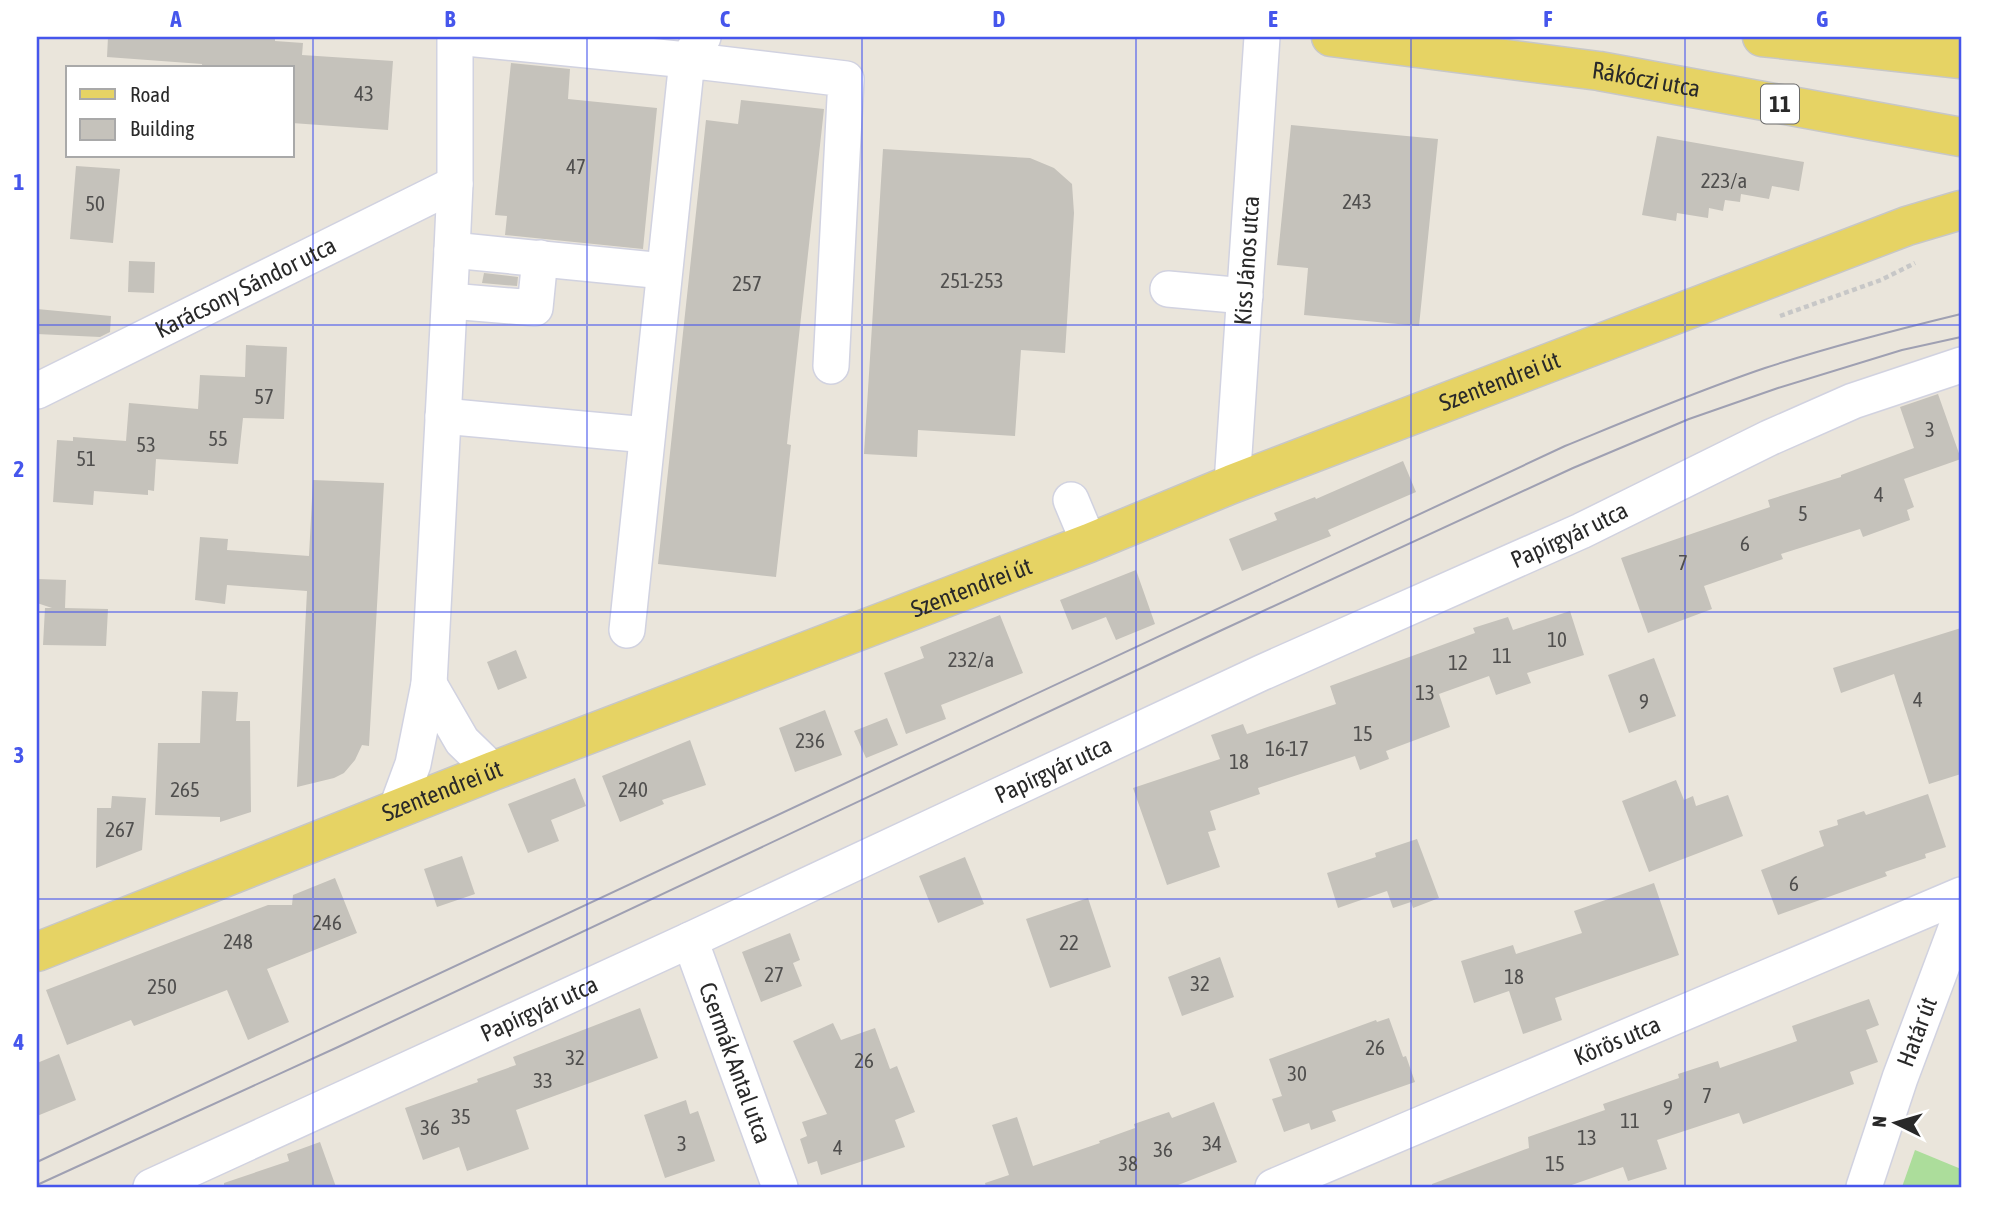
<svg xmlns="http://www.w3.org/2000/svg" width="1998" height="1224" font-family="'Asap Condensed',sans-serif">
  <rect width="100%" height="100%" fill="#eae5db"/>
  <path fill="#acdd9b" d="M1915,1150L1961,1169V1187H1902Z"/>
  <path fill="#c5c2bb" d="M108,37H275V41L303,43L302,55L393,61L388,130L292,123V68H202V64L107,57Z
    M511,63L570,69L568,99L657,108L643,249L505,235L507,216L495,215Z
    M741,100L824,109L787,444L791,445L776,577L658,564L706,120L738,124Z
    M1291,125L1438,139L1419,326L1304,315L1308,268L1277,265Z
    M1657,136L1804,162L1799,191L1772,186L1769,199L1741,194L1740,202L1725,200L1723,211L1709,208L1708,218L1677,213L1676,221L1642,215Z
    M883,149L1030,158L1054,168L1072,184L1074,213L1065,353L1021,350L1015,436L918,430L917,457L864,454Z
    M76,166L120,169L113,243L70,239Z
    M129,261L155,262L154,293L128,292Z
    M484,273L518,277L517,286L482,283Z
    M37,309L111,316L110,332L100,337L37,334Z
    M246,345L287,347L284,419L243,418L238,464L156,459L154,491L148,490V495L94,491L93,505L53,502L57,440L73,441V437L126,441L129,403L198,409L200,375L245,377Z
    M1938,394L1961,459L1904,479L1914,507L1907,510L1910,520L1863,537L1860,529L1781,554L1783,559L1704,586L1712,609L1648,633L1621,558L1770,507L1768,500L1841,477V475L1914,448L1900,407Z
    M1403,461L1416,492L1328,530L1331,536L1242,571L1229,539L1277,520L1274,513L1315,497L1316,499Z
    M313,480L384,483L369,746L362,745L355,760L344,773L334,778L297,787L307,591L227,585L225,604L195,600L200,537L228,539L227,550L309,556Z
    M1136,570L1155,624L1116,640L1106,617L1072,630L1060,600Z
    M37,579L66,580L65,608L108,609L106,646L43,645L45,608H52L37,603Z
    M1570,611L1584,655L1527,673L1531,683L1496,695L1489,676L1439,694L1450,727L1386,751L1389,759L1360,770L1355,756L1258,788L1260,794L1210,811L1216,830L1208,832L1220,867L1167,885L1133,788L1220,759L1211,735L1243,724L1247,734L1336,704L1330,686L1475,633L1473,628L1508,617L1513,630Z
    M1000,615L1023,673L941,705L946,719L906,734L884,673L924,658L920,647Z
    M1961,628V774L1929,784L1894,674L1841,693L1833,668Z
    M516,650L527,678L498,690L487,662Z
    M1654,658L1676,716L1629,733L1608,675Z
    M202,691L238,692L236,721H250L251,812L220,822V817L155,815L158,743H200Z
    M825,710L842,755L795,772L779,728Z
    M887,718L898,745L866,758L854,731Z
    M690,740L706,785L662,800L664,804L620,822L602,776Z
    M575,778L586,806L551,820L559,841L528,853L508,804Z
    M1676,780L1684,800L1693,796L1696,806L1728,795L1743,836L1649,872L1622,801Z
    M1928,794L1946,847L1925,854L1926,858L1885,872L1887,876L1778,915L1761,870L1824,846L1819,831L1838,825L1837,820L1864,811L1866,815Z
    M112,796L146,798L142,850L96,868L97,808H111Z
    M1417,839L1439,898L1413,908L1411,902L1393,908L1387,891L1338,908L1327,873L1376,857L1375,853Z
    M462,856L475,894L437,907L424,869Z
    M965,857L984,904L938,923L919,876Z
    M335,878L357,933L267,969L289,1022L248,1040L227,990L134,1026L131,1020L67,1045L46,990L268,905H292L293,895Z
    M1654,883L1679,955L1555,998L1562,1020L1523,1034L1509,991L1474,1003L1461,961L1513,945L1516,954L1582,933L1574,911Z
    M1088,898L1111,967L1050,988L1026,919Z
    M790,933L800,960L793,963L802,986L761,1002L742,952Z
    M1220,957L1234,997L1182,1016L1168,977Z
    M1869,999L1879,1025L1866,1030L1878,1062L1850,1072L1854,1084L1743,1124L1739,1113L1657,1140L1667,1169L1628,1181L1623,1167L1566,1187H1432V1184L1529,1148L1528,1137L1605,1110L1603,1104L1679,1078L1678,1074L1718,1061L1720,1068L1797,1041L1792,1026Z
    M640,1008L658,1058L516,1110L529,1149L467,1171L459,1147L423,1160L405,1108L478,1082L477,1079L516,1065L513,1057Z
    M1389,1018L1403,1057L1406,1056L1415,1082L1332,1111L1336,1121L1311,1130L1309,1123L1284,1132L1272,1099L1282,1096L1269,1059L1376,1020L1377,1022Z
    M833,1023L841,1040L875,1028L890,1069L897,1066L915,1112L895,1120L905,1147L821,1175L817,1161L808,1164L800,1139L807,1136L802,1122L827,1114L793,1041Z
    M59,1054L76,1100L37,1116V1063Z
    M686,1100L690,1114L698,1111L715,1161L665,1178L644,1115Z
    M1214,1102L1237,1162L1173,1187H986L985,1183L1009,1175L992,1125L1017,1117L1033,1166L1100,1143L1099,1141L1135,1128L1134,1124L1169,1112L1172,1118Z
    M320,1142L336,1187H224V1183L289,1161L287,1154Z"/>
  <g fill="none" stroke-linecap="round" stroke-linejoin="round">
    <defs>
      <g id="minor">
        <path d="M456,37L687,60L703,37"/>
        <path d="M452,250L664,271"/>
        <path d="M1168,289L1245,296"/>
        <path d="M450,301L535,308L540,258"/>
        <path id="s1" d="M37,391L455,184"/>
        <path d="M443,416L647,435"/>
        <path id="s2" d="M1232,484L1262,37"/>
        <path d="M1071,500L1089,543"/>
        <path d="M627,630L687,60L846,79L831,366"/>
        <path d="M429,684L462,741L493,771"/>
        <path d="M396,810L413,764L429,684L452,250L455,184V37"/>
        <path id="s3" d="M690,940L780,1187"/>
        <path id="s4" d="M151,1187L690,940L1261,673L1581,531L1769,438L1853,401L1961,365"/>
        <path id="s5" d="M1273,1187L1961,895"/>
        <path id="s6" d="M1864,1187L1900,1078L1961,915"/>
      </g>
      <g id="major">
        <path id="s7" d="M1331,37L1599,71L1961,137"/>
        <path d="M1762,37L1961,59"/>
        <path id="s8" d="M37,952L493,771L1089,543L1232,484L1907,226L1961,210"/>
      </g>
    </defs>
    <use href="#minor" stroke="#d1d2e0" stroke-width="38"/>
    <use href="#major" stroke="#c7c7c7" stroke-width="41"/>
    <path stroke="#c7c7c7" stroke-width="4.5" stroke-dasharray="5 3.5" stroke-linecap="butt" d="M1780,316L1881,280L1915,263"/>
    <use href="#minor" stroke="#fff" stroke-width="35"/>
    <use href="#major" stroke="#e6d364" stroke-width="38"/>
    <path stroke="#9fa0b2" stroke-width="2" d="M37,1162L1565,446C1631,419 1697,391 1765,368C1829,347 1895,330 1961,314
      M37,1185L338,1047L1222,630L1573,468L1689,419L1778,388L1902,350L1961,337"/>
  </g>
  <path fill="none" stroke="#4656ec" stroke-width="2" stroke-opacity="0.55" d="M313,37V1187M587,37V1187M862,37V1187M1136,37V1187M1411,37V1187M1685,37V1187M37,325H1961M37,612H1961M37,899H1961"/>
  <g text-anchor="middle" stroke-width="5" stroke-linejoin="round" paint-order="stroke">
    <g font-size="21" fill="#504f4e">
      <text x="364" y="101">43</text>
      <text x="576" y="174">47</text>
      <text x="1724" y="188">223/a</text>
      <text x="1357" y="209">243</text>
      <text x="95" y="211">50</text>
      <text x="972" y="288">251-253</text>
      <text x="747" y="291">257</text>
      <text x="264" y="404">57</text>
      <text x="1930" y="437">3</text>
      <text x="218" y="446">55</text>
      <text x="146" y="452">53</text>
      <text x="86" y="466">51</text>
      <text x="1879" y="502">4</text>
      <text x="1803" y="521">5</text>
      <text x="1745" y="551">6</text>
      <text x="1683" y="570">7</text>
      <text x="1557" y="647">10</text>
      <text x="1502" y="663">11</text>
      <text x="971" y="667">232/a</text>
      <text x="1458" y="670">12</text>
      <text x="1425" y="700">13</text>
      <text x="1918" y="707">4</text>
      <text x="1644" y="709">9</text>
      <text x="1363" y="741">15</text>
      <text x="810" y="748">236</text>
      <text x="1287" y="756">16-17</text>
      <text x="1239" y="769">18</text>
      <text x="185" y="797">265</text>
      <text x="633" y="797">240</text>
      <text x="120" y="837">267</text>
      <text x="1794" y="891">6</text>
      <text x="327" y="930">246</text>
      <text x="238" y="949">248</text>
      <text x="1069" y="950">22</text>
      <text x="774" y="982">27</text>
      <text x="1514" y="984">18</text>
      <text x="1200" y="991">32</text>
      <text x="162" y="994">250</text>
      <text x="1375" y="1055">26</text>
      <text x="575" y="1065">32</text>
      <text x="864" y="1068">26</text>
      <text x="1297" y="1081">30</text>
      <text x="543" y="1088">33</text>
      <text x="1707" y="1103">7</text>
      <text x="1668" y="1115">9</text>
      <text x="461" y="1124">35</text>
      <text x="1630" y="1128">11</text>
      <text x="430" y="1135">36</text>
      <text x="1587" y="1145">13</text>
      <text x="682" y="1151">3</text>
      <text x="1212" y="1151">34</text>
      <text x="838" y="1155">4</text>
      <text x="1163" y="1157">36</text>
      <text x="1128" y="1171">38</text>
      <text x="1555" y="1171">15</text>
    </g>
    <rect fill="#fff" stroke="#696969" stroke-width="2" x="1761" y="84.5" width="38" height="39" rx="5"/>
    <g font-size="23" font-weight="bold" fill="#292929">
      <text x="1780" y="112">11</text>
    </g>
    <g font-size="24" fill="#292929" stroke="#fff">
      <text dy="8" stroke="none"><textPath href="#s7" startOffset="318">Rákóczi utca</textPath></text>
      <text dy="8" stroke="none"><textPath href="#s2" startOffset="224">Kiss János utca</textPath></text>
      <text dy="8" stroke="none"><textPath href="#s1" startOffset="233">Karácsony Sándor utca</textPath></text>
      <text dy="8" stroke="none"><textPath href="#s8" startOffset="1570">Szentendrei út</textPath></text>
      <text dy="8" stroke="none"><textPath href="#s4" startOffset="1561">Papírgyár utca</textPath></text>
      <text dy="8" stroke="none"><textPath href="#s8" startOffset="1003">Szentendrei út</textPath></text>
      <text dy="8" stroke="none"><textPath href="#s4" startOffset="994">Papírgyár utca</textPath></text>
      <text dy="8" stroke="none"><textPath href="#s8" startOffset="436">Szentendrei út</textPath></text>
      <text dy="8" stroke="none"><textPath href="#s4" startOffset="427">Papírgyár utca</textPath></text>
      <text dy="8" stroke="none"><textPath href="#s6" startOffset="164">Határ út</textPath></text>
      <text dy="8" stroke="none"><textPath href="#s5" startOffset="374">Körös utca</textPath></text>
      <text dy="8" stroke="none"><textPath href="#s3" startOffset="131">Csermák Antal utca</textPath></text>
    </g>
  </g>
  <rect width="1998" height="1224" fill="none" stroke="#ffffff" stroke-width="77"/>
  <rect x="66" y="66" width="228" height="91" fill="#ffffff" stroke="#a9a9a9" stroke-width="2"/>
  <rect x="80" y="89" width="35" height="10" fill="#e6d364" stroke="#a9a9a9" stroke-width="2"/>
  <text x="130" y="102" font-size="21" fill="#292929">Road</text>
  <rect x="80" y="119" width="35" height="21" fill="#c5c2bb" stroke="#a9a9a9" stroke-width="2"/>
  <text x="130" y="136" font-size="21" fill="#292929">Building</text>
  <g transform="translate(1896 1123) rotate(275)" stroke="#ffffff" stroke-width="5" paint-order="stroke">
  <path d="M0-5L12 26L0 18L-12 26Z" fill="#292929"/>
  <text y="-10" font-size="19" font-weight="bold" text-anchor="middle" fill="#292929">N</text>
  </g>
  <rect x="38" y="38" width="1922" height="1148" fill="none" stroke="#4656ec" stroke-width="2.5"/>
  <g font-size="23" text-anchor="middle" font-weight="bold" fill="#4656ec">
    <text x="176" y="27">A</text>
    <text x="450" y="27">B</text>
    <text x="725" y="27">C</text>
    <text x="999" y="27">D</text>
    <text x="1273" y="27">E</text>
    <text x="1548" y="27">F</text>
    <text x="1822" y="27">G</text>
    <text x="19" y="190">1</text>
    <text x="19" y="477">2</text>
    <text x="19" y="763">3</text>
    <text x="19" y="1050">4</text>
  </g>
</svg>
